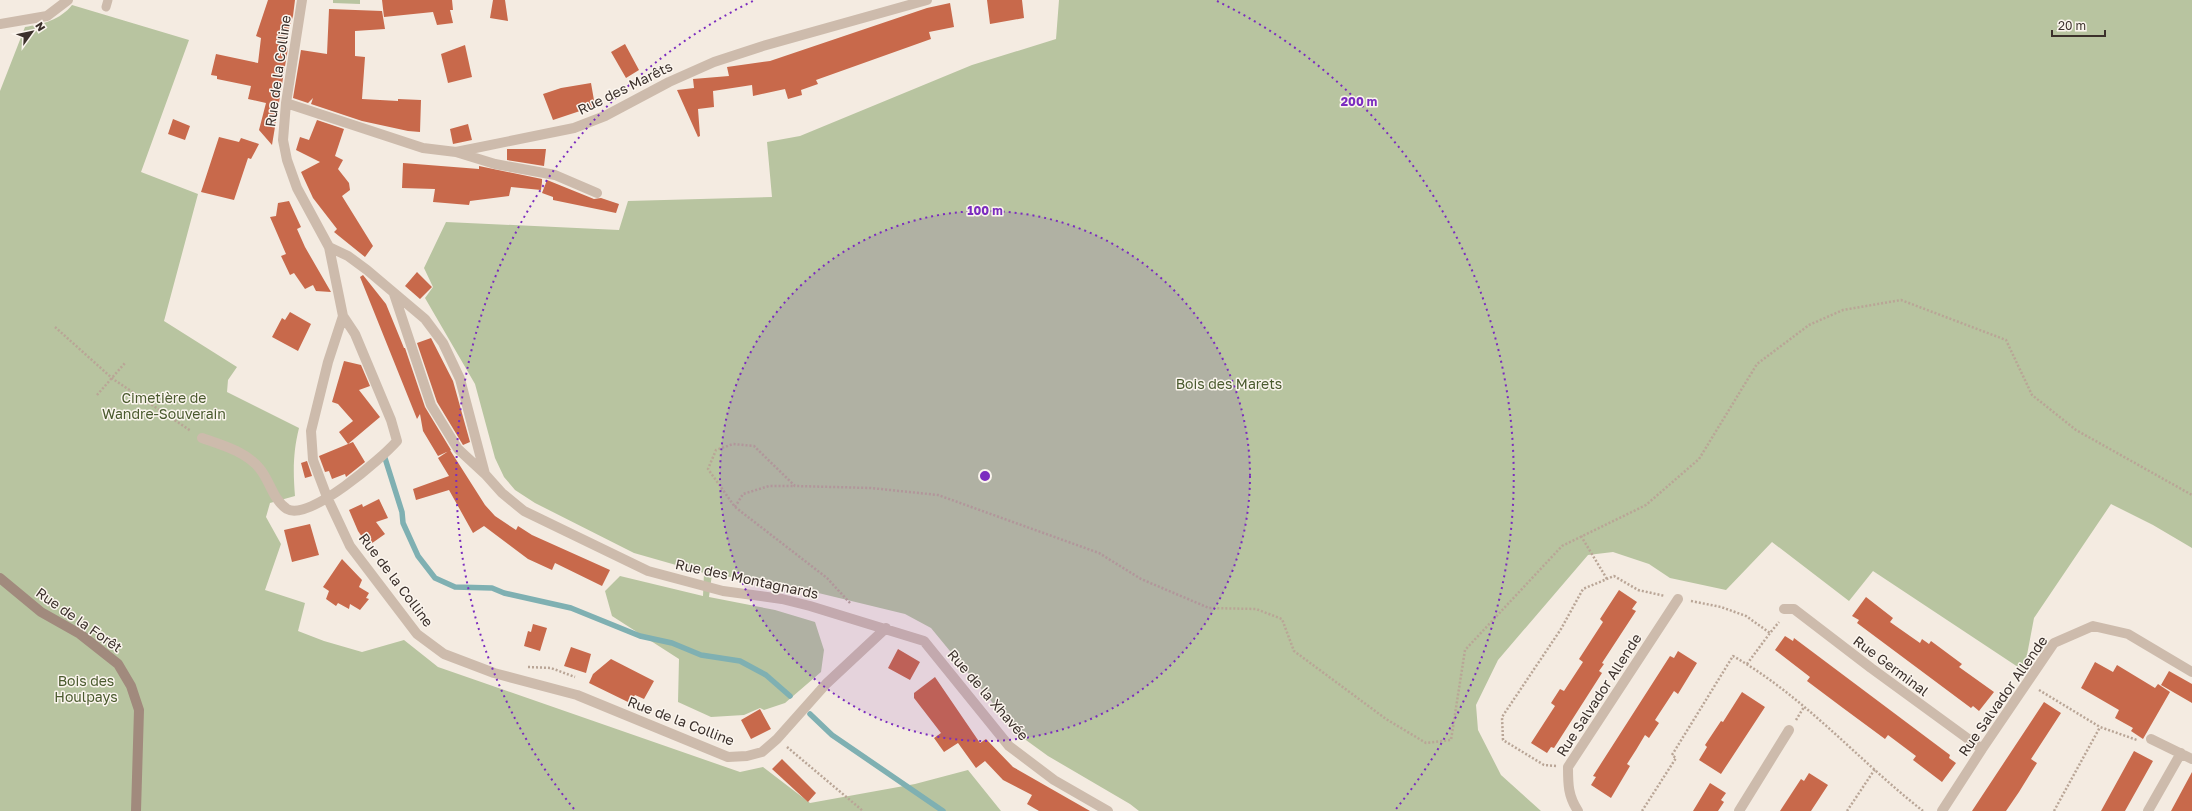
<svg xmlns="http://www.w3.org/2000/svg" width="2192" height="811" font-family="'Golos Text',sans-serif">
  <rect width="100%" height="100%" fill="#f4ebe1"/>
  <path fill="#b8c4a0" d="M333,0H360V4L333,3Z
    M1059,0H2192V548L2153,525L2111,504L2034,618L2024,671L1873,571L1849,601L1772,542L1726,590L1670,578L1649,564L1613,552L1588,555L1498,660L1476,705L1478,730L1501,775L1541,811H1139L1130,804L1048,756L1019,735L931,628L905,614L806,590L712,574L709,597L775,610L815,622L824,650L821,672L785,703L764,710L760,708L744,715L711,717L678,702L679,659L612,616L605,591L620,576L703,596L704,573L634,553L535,503L515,490L504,477L495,458L475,384L425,298L433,287L424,268L446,222L619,230L628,201L772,197L767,142L800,136L972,65L1056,39Z
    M72,5L189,40L141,172L198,194L164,321L237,367L228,380L227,392L299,428C293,452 293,472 295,496L270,503L266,517L281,544L265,590L305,603L298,631L324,641L362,652L404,640L438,667L740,772L763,767L810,803L915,784L968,770L1001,811H0V91L25,27C43,24 60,20 72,5Z"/>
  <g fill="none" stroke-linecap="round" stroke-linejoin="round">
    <path stroke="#7fb0b2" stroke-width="5.5" d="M384,455L402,512L403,523L418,556L435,578L455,587L492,588L504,593L571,608L640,636L672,643L701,655L740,661L766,675L790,696
      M810,714L832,735L943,811"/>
  </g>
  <path fill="#c8694b" d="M268,0H295L293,16L283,47L288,48L272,145L259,130L266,103L248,99L251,86L217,79V76L211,75L216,54L258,63L261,38L256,36Z
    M382,0H452L453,10H450L453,23L437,25L433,12L384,17Z
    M493,0H505L508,21L490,18Z
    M987,0H1022L1024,18L990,24Z
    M950,3L954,27L929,32L931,39L816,80L818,84L801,90L802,95L788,99L785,89L753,96L752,85L713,91L714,107L698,109L700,136L698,137L677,90L694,88L693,79L729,76L727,67L770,61L927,8Z
    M329,9L382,11L385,29L355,31V56L365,57L362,99L398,101V99L421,100L420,132L408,131L362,121L311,104L313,98L308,103L293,98L301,50L327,54Z
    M625,44L639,70L626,78L611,52Z
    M465,45L472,77L448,83L441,54Z
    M591,83L595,106L553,120L543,94L561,88Z
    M173,119L190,126L185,140L168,134Z
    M317,120L344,129L335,156L343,160L338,169L349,183L350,190L342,196L373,246L365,257L334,232L337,229L313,198L301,172L320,162L296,150L300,137L309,140Z
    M468,124L472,140L453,144L450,129Z
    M219,137L239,142L241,138L259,144L251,159L248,158L234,200L201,192Z
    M507,149H546L544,166L507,160Z
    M403,163L479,169V166L542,179V182L541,190L511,187L509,196L470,201L469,205L433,202L435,189L402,188Z
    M547,180L594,199L601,198L619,204L616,213L553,200V197L542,193Z
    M289,201L301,227L297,229L305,247L331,292L316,291L313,285L305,289L294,273L290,275L281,256L286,254L270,217L276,216L278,203Z
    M417,272L432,287L420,299L405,286Z
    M363,275L386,304L404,348H405L425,407L451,450L438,456L423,431L420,414L417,419L360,277Z
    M290,312L311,324L298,351L272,337L282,318L285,320Z
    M431,338L453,381L470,442L463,445L437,402L417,343Z
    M344,361L361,365L370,386L359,390L380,417L348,444L353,442L365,462L346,477L345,474L332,479L329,471L325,472L319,456L348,444L339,432L353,421L338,404L332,402Z
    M450,450L485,505L495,516L516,530L518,526L532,535L610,570L602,586L555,563L552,570L528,559L484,526L473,533L449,490L416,500L413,489L449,476L438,458Z
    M307,461L312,476L305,478L301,463Z
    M379,499L388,518L376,522L385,534L368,546L358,531L349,510L362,504L363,507Z
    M310,524L319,555L292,562L284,530Z
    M342,559L362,580L359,587L369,593L366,598L369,599L360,610L350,604L349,609L338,603L336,606L326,599L329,591L323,587Z
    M1619,590L1637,602L1632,609L1636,611L1602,663L1604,664L1599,671L1602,673L1554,748L1551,747L1547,753L1531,743L1555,706L1551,703L1560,689L1564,691L1583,662L1579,659L1603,622L1600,619Z
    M1866,597L1893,618L1890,622L1920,643L1922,639L1929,644L1931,641L1962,664L1959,667L1994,692L1979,711L1973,706L1971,708L1857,623L1859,620L1852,616Z
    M533,624L547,628L540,651L524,646L528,631L531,632Z
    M1785,636L1793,641L1794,638L1950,755L1949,758L1956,763L1942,782L1913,760L1916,756L1888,735L1885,739L1843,708L1807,681L1810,677L1775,650Z
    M571,647L591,654L586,673L564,666Z
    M898,649L920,662L910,680L888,668Z
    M1678,651L1697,663L1678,694L1674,691L1655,720L1659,723L1649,738L1645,735L1636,750L1627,764L1630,766L1611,798L1591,785L1596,777L1593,776L1670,656L1674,658Z
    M611,659L654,681L644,699L635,695L630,703L589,683L593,674Z
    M2095,662L2113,672L2117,665L2155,688L2158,684L2170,692L2143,739L2131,731L2133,728L2115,718L2119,710L2081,688Z
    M2169,671L2192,684V703L2161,685Z
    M935,677L980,743L986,739L1013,767L1090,811H1039L1027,804L1032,795L1003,780L985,761L976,768L958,743L944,752L934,738L941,733L914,698V693Z
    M1742,692L1765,707L1721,774L1699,760L1707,747L1705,745L1721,721L1723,722Z
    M2044,702L2061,713L2031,759L2037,763L2019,792L2006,811H1972Z
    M760,709L771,729L751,739L741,720Z
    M2134,751L2153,761L2125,811H2101Z
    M782,759L816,793L808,802L772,769Z
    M2192,772V811H2171Z
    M1809,773L1828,785L1811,811H1780L1801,779L1804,781Z
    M1710,783L1726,793L1721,800L1724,802L1718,811H1693Z"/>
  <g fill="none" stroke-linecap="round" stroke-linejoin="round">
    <path stroke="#b9a596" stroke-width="2.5" stroke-dasharray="2 2" stroke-linecap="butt" d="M55,327L113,379L191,431
      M97,395L125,363
      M735,507L743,494L769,486H794
      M1581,536L1607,579
      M1691,601L1721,607L1746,616L1770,633L1779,622
      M850,603L827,578L735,507L708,469L716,450L733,444L754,446L795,486L871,488L938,495L1099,553L1141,579L1209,608L1256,609L1282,619L1294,651L1386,719L1426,743L1451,740L1465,650L1562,546L1646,505L1699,459L1757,364L1809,325L1843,310L1901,300L2006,340L2032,395L2076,430L2192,495
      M1747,664L1770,633
      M528,667L551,668L575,677
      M2039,690L2100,727L2137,740
      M1796,720L1804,707
      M787,747L863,811
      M1556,766L1544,765L1503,740L1502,717L1561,629L1583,589L1614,576L1638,590L1665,596
      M1642,811L1676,758L1672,755L1733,656C1805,697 1859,761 1923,811
      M1847,811L1875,769
      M2054,811L2100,727"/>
    <path stroke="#cdbbac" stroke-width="9" d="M106,7L108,0"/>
    <path stroke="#cdbbac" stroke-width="10" d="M302,0L286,103L283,140L287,160L297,188L329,247L343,316L328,362L311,431L313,460L327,497L350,546L417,634L444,654L494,673L577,695L728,757L747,756L762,752L777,739L826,684L886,628
      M0,24L47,16L68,0
      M286,103L423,148L456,152L574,128L605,116L669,82L714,62L763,46L927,0
      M456,152L495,164L555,175L597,193
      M329,247L348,256L367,270L425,319L443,343L460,379L485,474L502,493L524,511L648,571L723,591L782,599L810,606L924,641L1009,746L1054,780L1108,811
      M394,294L431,405L458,449L485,474
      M202,438C222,445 247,452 260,469C270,481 273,500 287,509C309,522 382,458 397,441L391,420L355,334L343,316
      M1784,609H1794L1871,668L1982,749
      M2151,739L2192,759
      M1578,811C1568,796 1568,784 1568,767L1678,599
      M1739,811L1789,730
      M1942,811L1982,749L2054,643L2093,626L2128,634L2192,672
      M2148,811L2181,753"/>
    <path stroke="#a18a7d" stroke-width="10" d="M0,578L41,612L80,634L118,664L131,686L139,710L136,811"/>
  </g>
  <circle cx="985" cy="476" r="265" fill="#7b2cbf" fill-opacity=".12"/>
  <g fill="none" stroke="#7b2cbf" stroke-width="2" stroke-dasharray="2 4">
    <circle cx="985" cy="476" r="265"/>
    <path d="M574 809A529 529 0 0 1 753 1M1217 1A529 529 0 0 1 1396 809"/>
  </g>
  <g text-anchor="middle" stroke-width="3" stroke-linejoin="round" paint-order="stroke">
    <g font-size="14" fill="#3b302b" stroke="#fbf5ee">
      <text transform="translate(278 71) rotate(-82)" y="5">Rue de la Colline</text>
      <text transform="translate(625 88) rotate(-26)" y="5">Rue des Marêts</text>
      <text transform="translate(747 579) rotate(12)" y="5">Rue des Montagnards</text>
      <text transform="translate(396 580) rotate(53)" y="5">Rue de la Colline</text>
      <text transform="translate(79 620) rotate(35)" y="5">Rue de la Forêt</text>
      <text transform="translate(1891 666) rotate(37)" y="5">Rue Germinal</text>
      <text transform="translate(988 695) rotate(49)" y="5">Rue de la Xhavée</text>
      <text transform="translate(1599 695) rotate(-57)" y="5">Rue Salvador Allende</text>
      <text transform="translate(2003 696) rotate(-55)" y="5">Rue Salvador Allende</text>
      <text transform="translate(681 721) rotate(21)" y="5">Rue de la Colline</text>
    </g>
    <g font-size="14" fill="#4a5a2e" stroke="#fbf5ee">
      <text x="1229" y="389">Bois des Marets</text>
      <text x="164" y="403">Cimetière de<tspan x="164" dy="16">Wandre-Souverain</tspan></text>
      <text x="86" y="686">Bois des<tspan x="86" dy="16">Houlpays</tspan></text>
    </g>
  </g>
  <circle cx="985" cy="476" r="6" fill="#7b2cbf" stroke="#fbf5ee" stroke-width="2"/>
  <g font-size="12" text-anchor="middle" font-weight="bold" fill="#7b2cbf" stroke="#fbf5ee" stroke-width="3" stroke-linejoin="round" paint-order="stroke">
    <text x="1359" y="106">200 m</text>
    <text x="985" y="215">100 m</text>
  </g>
  <g transform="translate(32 32) rotate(57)" stroke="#fbf5ee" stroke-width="3" paint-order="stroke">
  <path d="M0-3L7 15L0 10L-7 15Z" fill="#3b302b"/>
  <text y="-6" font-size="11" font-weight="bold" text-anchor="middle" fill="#3b302b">N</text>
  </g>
  <path d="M2052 30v6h53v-6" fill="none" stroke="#3b302b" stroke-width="2"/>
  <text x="2058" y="30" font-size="12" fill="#3b302b" stroke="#fbf5ee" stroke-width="3" paint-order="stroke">20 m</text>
</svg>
